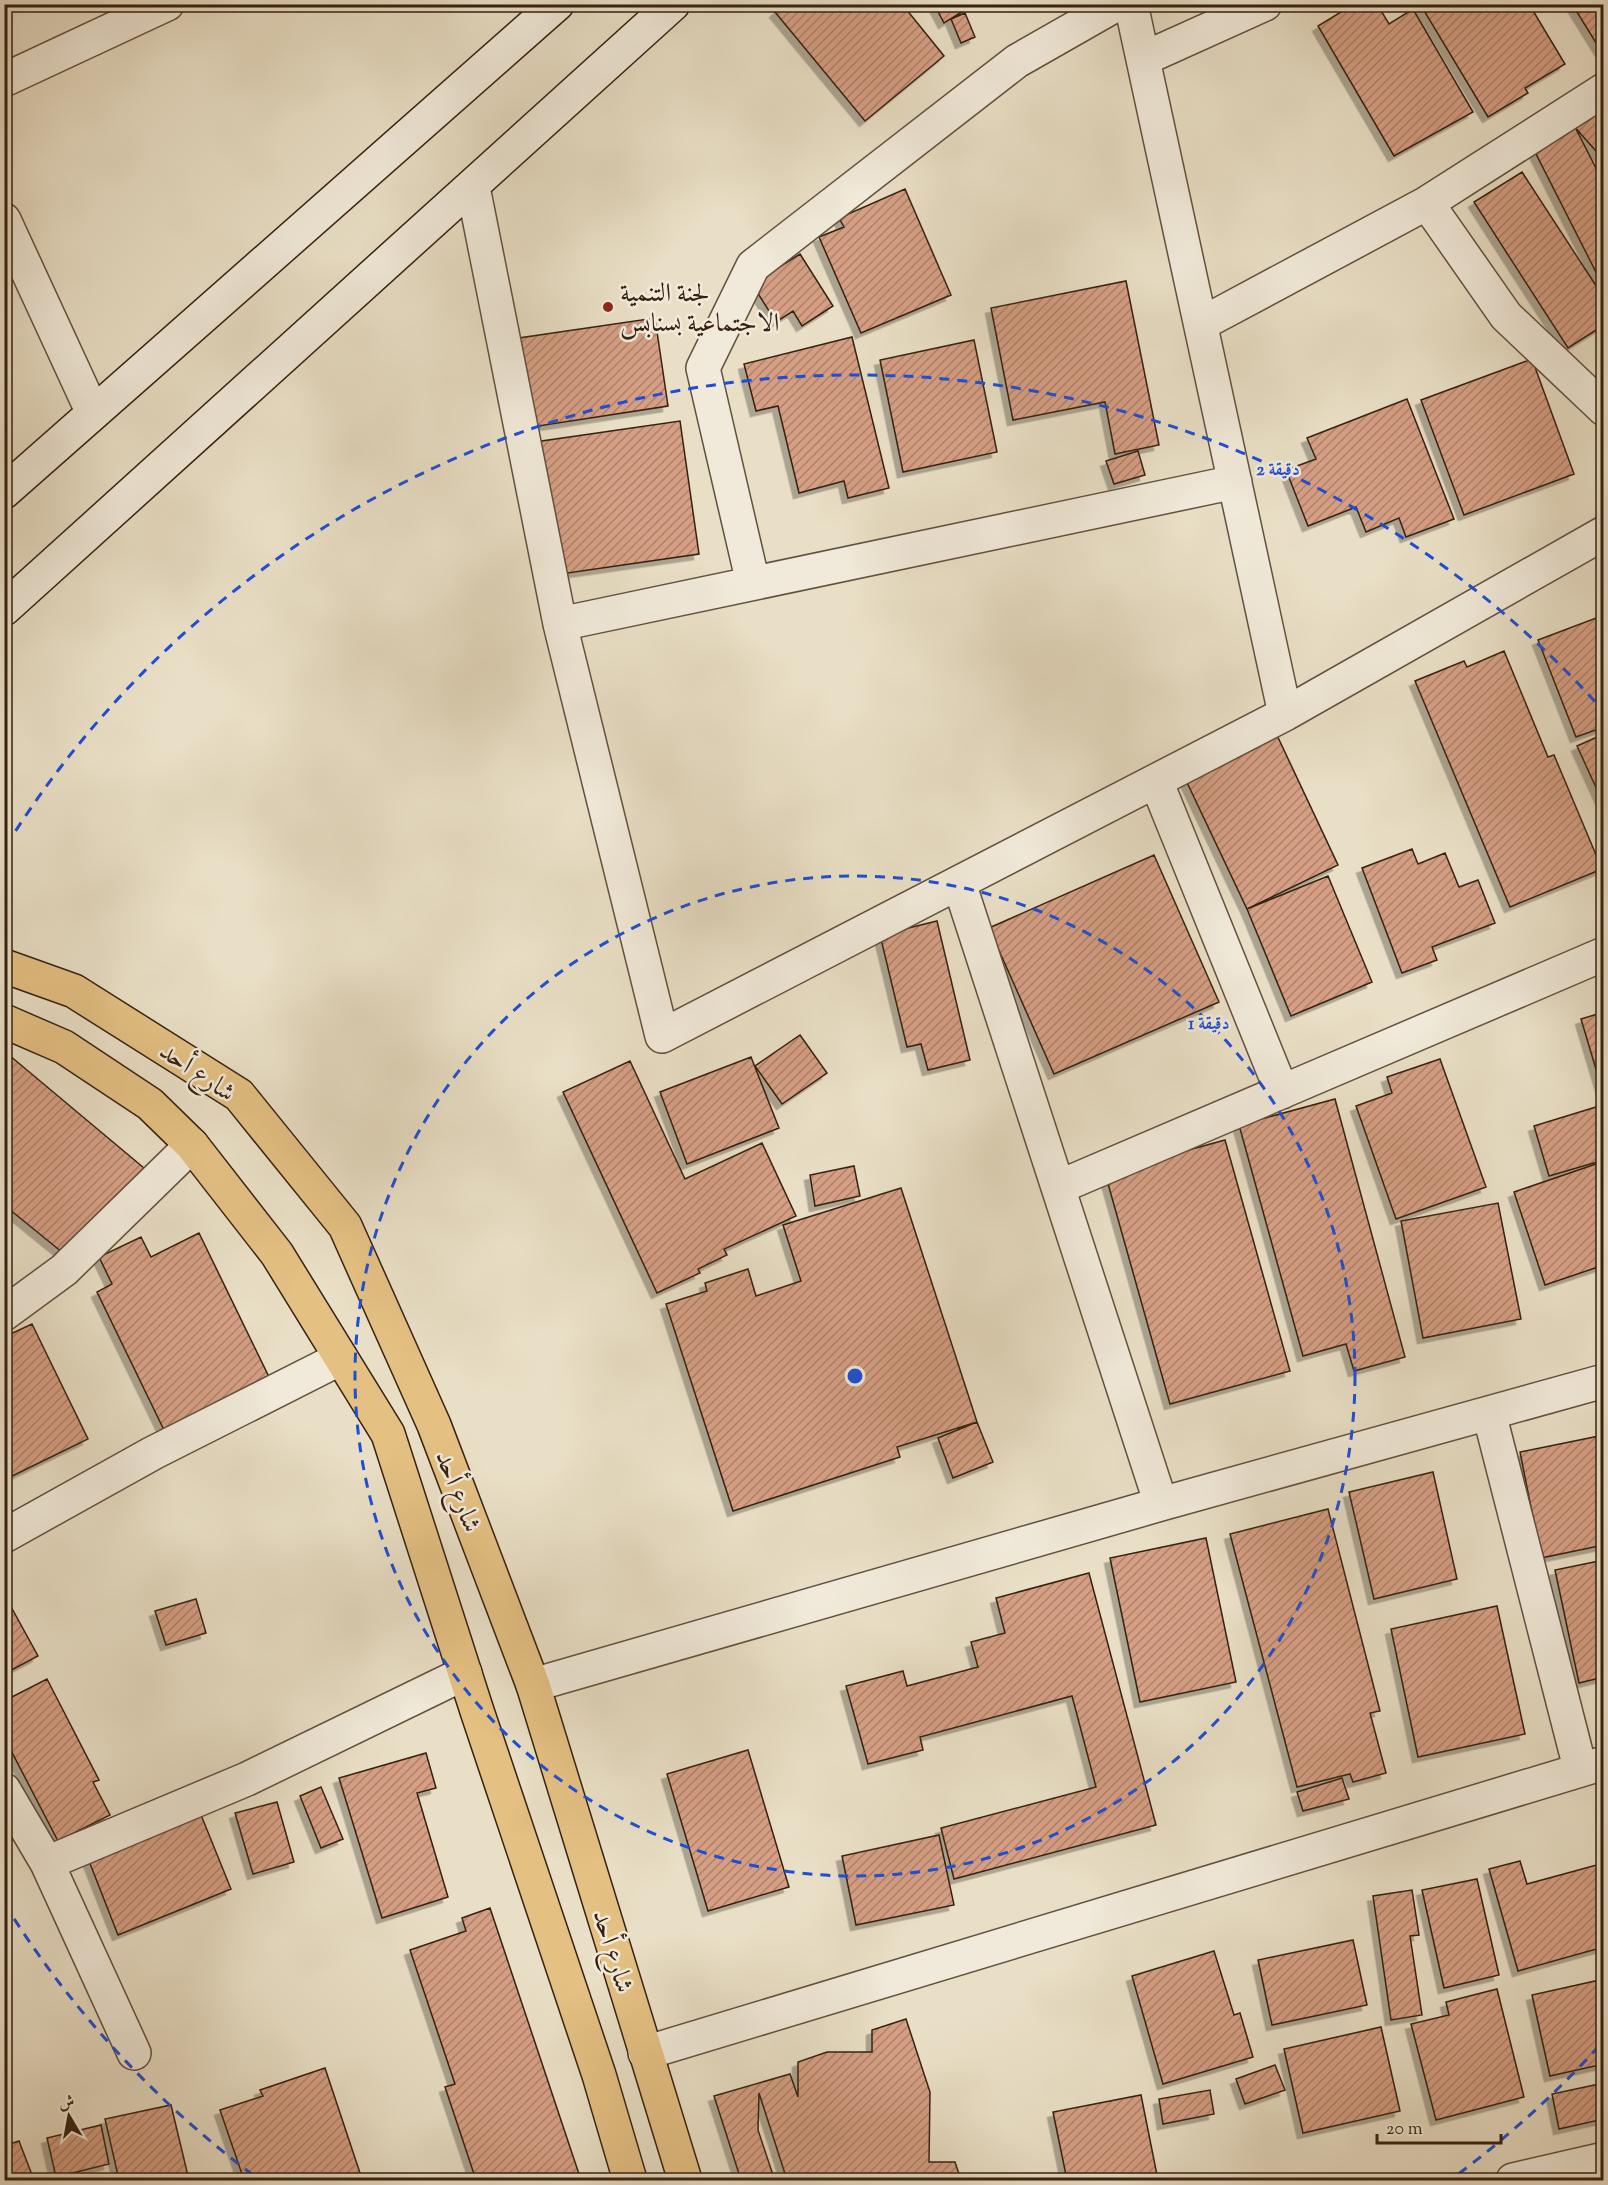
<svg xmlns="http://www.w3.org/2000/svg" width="1608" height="2185" font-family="'Sorts Mill Goudy',Amiri,serif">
  <defs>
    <pattern id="building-hatch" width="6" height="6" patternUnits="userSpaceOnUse" patternTransform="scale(1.5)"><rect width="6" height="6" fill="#d69f84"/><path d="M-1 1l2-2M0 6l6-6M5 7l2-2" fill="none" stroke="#ae816b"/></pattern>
    <filter id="shadow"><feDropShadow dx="-5.5" dy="5.5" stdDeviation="0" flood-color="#0004"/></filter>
  </defs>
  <rect width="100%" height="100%" fill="#e9dfc6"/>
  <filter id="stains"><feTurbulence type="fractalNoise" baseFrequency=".00333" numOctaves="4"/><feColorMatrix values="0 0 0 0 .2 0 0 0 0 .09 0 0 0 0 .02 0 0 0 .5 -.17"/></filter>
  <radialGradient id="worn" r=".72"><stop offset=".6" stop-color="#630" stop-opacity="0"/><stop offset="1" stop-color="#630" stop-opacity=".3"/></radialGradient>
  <path fill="url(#building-hatch)" stroke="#352111" stroke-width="1.5" filter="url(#shadow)" d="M785,4H902L944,56L865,121L775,12Z
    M934,4H975L944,23Z
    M1354,4H1377L1389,24L1413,9L1473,112L1394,156L1318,26Z
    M1420,4H1529L1565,64L1525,88L1528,93L1488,117Z
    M1572,4H1604V49L1601,51Z
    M965,13L975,37L961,43L951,19Z
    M1595,104L1604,114V160L1572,124Z
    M1575,127L1604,184V288L1533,148Z
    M1522,172L1604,298V325L1568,348L1474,202Z
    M905,189L951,295L861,333L819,237L844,227L839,218Z
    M800,254L833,306L802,326L793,311L776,322L752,284Z
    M1126,281L1159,445L1115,454L1105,402L1013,420L991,308Z
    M655,318L668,406L532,427L519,338Z
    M852,337L889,488L848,498L844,481L799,493L778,406L756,411L744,364Z
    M974,340L997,452L903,472L880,360Z
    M1532,359L1574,474L1464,515L1421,400Z
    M1407,399L1454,519L1406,537L1399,518L1366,532L1356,507L1308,526L1286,470L1316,459L1307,438Z
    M680,421L699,554L554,575L535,442Z
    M1138,451L1145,475L1114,484L1106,461Z
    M1604,615V727L1576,737L1538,640Z
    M1504,651L1548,757L1554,755L1602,869L1510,907L1415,681L1464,661L1467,667Z
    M1275,731L1338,865L1247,909L1183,774Z
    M1604,734V805L1577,746Z
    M1412,849L1418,864L1445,853L1459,887L1478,880L1495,923L1432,947L1437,960L1402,973L1362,868Z
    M1154,855L1219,1002L1054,1074L989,928Z
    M1328,876L1372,982L1291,1016L1247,909Z
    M937,921L970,1060L928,1070L921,1044L907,1047L880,935Z
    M1604,1012V1096L1581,1019Z
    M800,1035L827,1073L782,1104L755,1066Z
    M9,1055L144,1168L68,1257L4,1205V1060Z
    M751,1057L779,1128L687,1164L660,1092Z
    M1440,1059L1486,1187L1396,1219L1356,1106L1392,1093L1387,1077Z
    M630,1061L685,1179L762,1143L796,1216L724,1249L727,1255L698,1269L700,1273L657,1293L563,1092Z
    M1335,1099L1405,1357L1354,1371L1346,1344L1303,1356L1239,1125Z
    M1596,1107L1604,1133V1160L1549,1176L1534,1126Z
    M1225,1140L1290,1371L1170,1404L1105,1173Z
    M1596,1164L1604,1185V1265L1545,1285L1514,1192Z
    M854,1166L860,1196L815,1206L810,1175Z
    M901,1188L977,1422L897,1447L900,1457L733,1511L666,1304L707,1291L705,1283L748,1269L756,1296L801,1281L783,1225Z
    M1498,1203L1521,1319L1423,1338L1401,1221Z
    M199,1233L270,1379L164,1430L97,1292L112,1284L99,1257L141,1237L151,1257Z
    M32,1324L88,1439L4,1480V1337Z
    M977,1422L993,1462L953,1478L938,1438Z
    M1604,1435V1545L1541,1558L1520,1452Z
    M1433,1472L1457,1579L1374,1599L1349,1492Z
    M1328,1509L1380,1711L1370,1713L1386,1773L1353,1782L1350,1774L1297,1787L1230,1534Z
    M1206,1538L1236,1682L1140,1702L1110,1558Z
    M1604,1560V1677L1579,1683L1555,1570Z
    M1089,1573L1156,1825L954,1879L941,1828L1096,1787L1072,1696L920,1737L923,1750L868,1764L846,1686L903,1671L907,1686L978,1667L971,1642L1005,1633L996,1598Z
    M4,1594L38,1656L4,1674Z
    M196,1599L206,1633L166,1645L155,1611Z
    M1497,1606L1525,1734L1418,1757L1391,1629Z
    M47,1679L99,1780L93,1782L110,1815L58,1841L4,1737V1701Z
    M748,1750L789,1887L708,1911L667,1774Z
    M426,1753L436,1788L417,1793L448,1897L382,1918L339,1778Z
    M1342,1778L1349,1799L1303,1811L1297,1792Z
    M321,1787L343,1839L321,1848L300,1796Z
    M277,1802L294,1862L253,1874L235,1813Z
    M199,1810L231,1889L118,1935L87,1856Z
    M939,1835L954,1905L856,1925L842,1856Z
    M1520,1861L1527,1884L1604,1863V1947L1518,1971L1489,1869Z
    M1477,1879L1499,1975L1444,1988L1422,1890Z
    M1412,1890L1419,1935L1410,1936L1422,2015L1391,2020L1373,1896Z
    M490,1908L581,2180H476L445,2087L455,2084L410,1950L466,1931L462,1918Z
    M1353,1940L1367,2005L1272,2025L1258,1960Z
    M1214,1951L1234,2015L1240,2013L1253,2057L1163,2084L1132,1976Z
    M1604,1979V2064L1550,2076L1532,1995Z
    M1497,1989L1524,2097L1436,2120L1411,2024L1449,2015L1446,2002Z
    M906,2019L930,2092L929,2162H955L961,2180H787L759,2093L758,2130L773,2175L754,2180H741L714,2096L790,2074L798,2097V2062L827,2052H872V2030Z
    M1381,2027L1400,2111L1303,2133L1284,2049Z
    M1275,2065L1285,2090L1245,2104L1236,2079Z
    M325,2068L362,2179L244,2180L220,2110L263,2096L260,2090Z
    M1604,2083V2119L1559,2129L1552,2094Z
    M1210,2090L1214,2114L1163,2124L1159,2099Z
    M1141,2095L1158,2180H1067L1053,2112Z
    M171,2105L189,2180H119L105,2119Z
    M101,2125L109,2164L56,2177L47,2138Z
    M19,2141L34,2180H4V2146Z"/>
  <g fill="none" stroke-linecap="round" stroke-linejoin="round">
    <defs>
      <path id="street" d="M1131,4L1285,714
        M1143,59L1265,4
        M4,80L167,4
        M473,187L560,624L662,1036L1285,714L1604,533
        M1427,203L1506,316L1604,409
        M4,220L93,413
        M1201,324L1427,203L1604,90
        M753,583L703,368L753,266L1017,61L1117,4
        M560,624L1235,482
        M1156,781L1282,1092
        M959,883L1161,1504
        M1059,1187L1604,954
        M4,1314L64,1270L192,1145
        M1489,1413L1580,1768
        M4,1536L153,1453L341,1358
        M533,1685L1161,1504L1604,1381
        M4,1790L47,1863L134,2053
        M47,1863L247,1779L465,1673
        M645,2053L1604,1763
        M1513,2180L1604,2159"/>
      <path id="secondary" d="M4,492L557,4
        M4,609L673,4"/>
      <path id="primary" d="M4,966L74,991L239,1095L345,1226L434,1425L533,1685L685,2180
        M4,1021L64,1047L150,1104L192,1145L277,1254L388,1434L477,1711L599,2075L630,2180"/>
    </defs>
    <use href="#street" stroke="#62503e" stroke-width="36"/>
    <use href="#secondary" stroke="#352111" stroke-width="36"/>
    <use href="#primary" stroke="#352111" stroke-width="36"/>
    <use href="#street" stroke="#f1eada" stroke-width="33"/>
    <use href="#secondary" stroke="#f1eada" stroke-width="33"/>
    <use href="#primary" stroke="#e4c083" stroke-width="33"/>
  </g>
  <g fill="none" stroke="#1d4ed8" stroke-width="3" stroke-dasharray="10 8">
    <circle cx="855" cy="1376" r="500"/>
    <path d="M1599 2046A1001 1001 0 0 1 1457 2175M253 2175A1001 1001 0 0 1 6 1906M6 846A1001 1001 0 0 1 1599 706"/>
  </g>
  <circle fill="#8f2418" stroke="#f1eada" stroke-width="2" cx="608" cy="307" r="6"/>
  <g text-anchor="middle" stroke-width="5" stroke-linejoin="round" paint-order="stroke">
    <g font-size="26" fill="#352111" stroke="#f1eada" text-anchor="start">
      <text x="620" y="301">لجنة التنمية<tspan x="620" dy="30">الاجتماعية بسنابس</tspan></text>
    </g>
    <g font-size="26" fill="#352111" stroke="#f1eada">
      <text transform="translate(198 1071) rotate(34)" y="9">شارع أحد</text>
      <text transform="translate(459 1491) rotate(69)" y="9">شارع أحد</text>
      <text transform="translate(614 1951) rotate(73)" y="9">شارع أحد</text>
    </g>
  </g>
  <circle cx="855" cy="1376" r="9" fill="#1d4ed8" stroke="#f1eada" stroke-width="3"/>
  <g font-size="18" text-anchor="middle" font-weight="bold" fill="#1d4ed8" stroke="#f1eada" stroke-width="5" stroke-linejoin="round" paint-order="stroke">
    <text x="1278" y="475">2 دقيقة</text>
    <text x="1209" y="1029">1 دقيقة</text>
  </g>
  <rect width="1608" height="2185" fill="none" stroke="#e9dfc6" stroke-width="24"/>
  <rect x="6" y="6" width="1596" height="2173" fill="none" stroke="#352111" stroke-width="3"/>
  <rect x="12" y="12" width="1584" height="2161" fill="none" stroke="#352111" stroke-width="1.5"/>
  <g transform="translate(69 2116) rotate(350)" stroke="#f1eada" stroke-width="4.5" paint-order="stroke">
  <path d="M0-4.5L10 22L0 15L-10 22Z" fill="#352111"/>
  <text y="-9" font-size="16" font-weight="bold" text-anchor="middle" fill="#352111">ش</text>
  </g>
  <path d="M1377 2134v9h124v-9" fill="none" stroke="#352111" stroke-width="3"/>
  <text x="1386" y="2134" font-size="18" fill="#352111" stroke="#f1eada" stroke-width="4.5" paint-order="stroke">20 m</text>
  <rect width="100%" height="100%" filter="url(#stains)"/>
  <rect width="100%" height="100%" fill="url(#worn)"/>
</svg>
